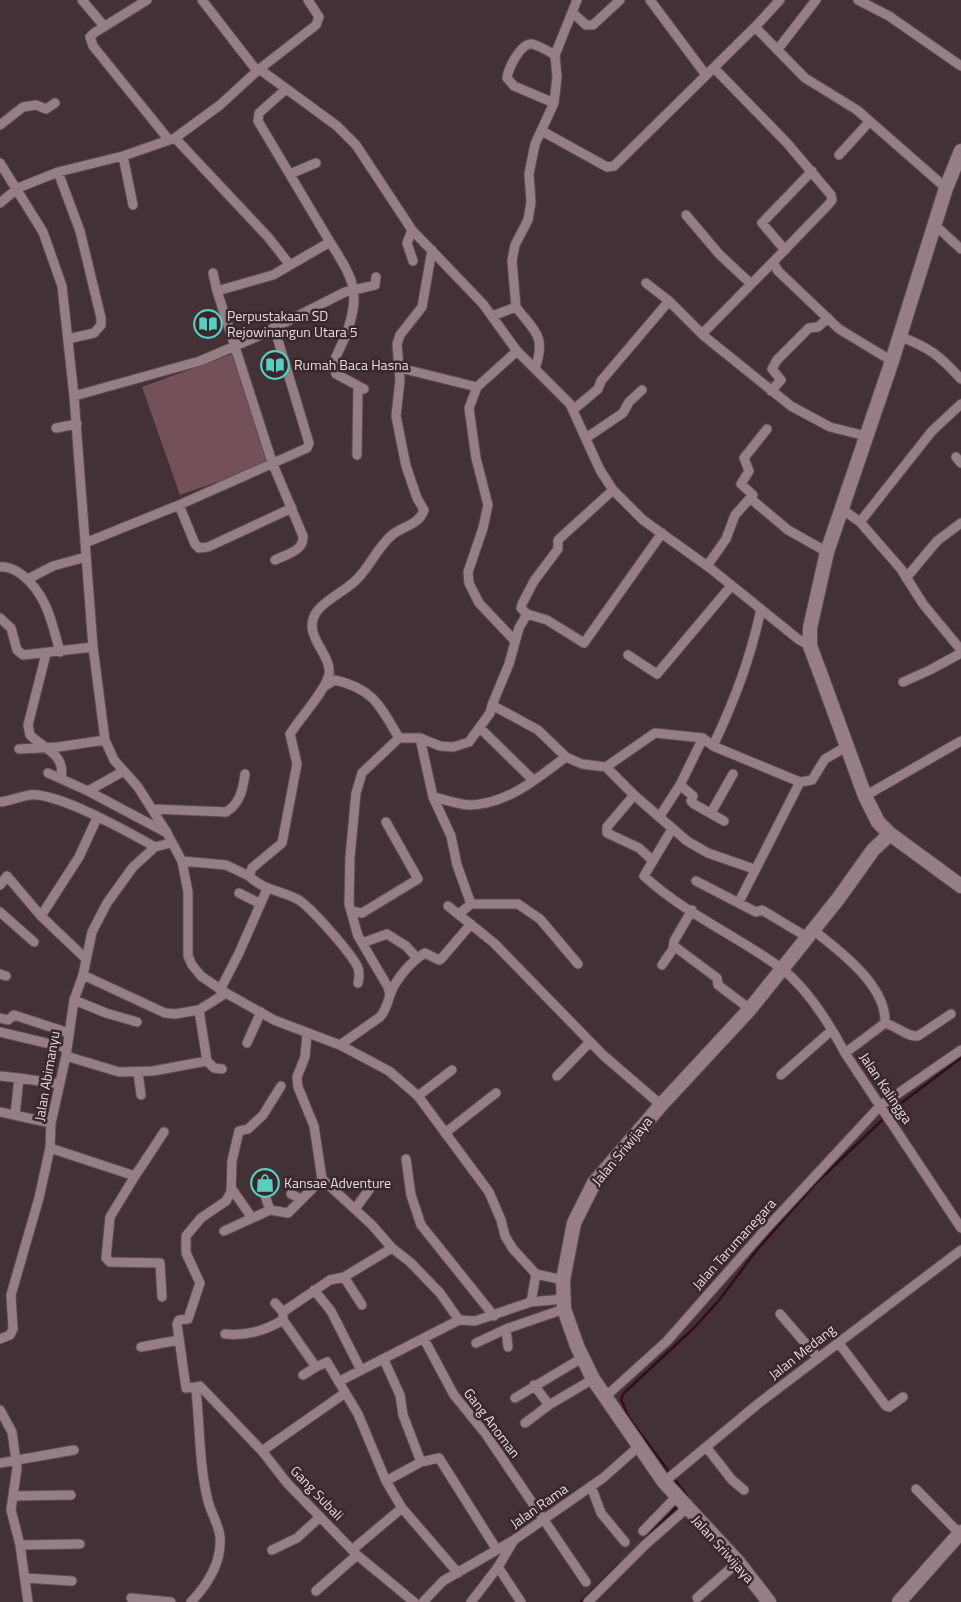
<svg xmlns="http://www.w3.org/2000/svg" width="961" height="1602" font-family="'Titillium Web',sans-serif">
  <rect width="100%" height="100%" fill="#433135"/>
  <path fill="#745058" d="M232,354L271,463L180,495L142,387Z"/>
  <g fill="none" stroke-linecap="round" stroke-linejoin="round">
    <path stroke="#330c18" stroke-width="2.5" d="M685,1499L687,1496L629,1418L621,1399L624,1393L695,1327L720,1299L756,1251L817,1182L896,1107L961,1058
      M645,1539L680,1504
      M581,1602L619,1564"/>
    <defs>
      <path id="street" d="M82,0L104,26
        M147,0L94,33L90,37L93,46L169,140
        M202,0L257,71L316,25L319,17L308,0
        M650,0L706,75
        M858,0L889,16L961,66
        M572,12L586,25H593L620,0
        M755,27L805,78L857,110L946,188
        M778,49L816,0
        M714,68L787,143L831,195L832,200L828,205L773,262L778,271L839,329L892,361
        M554,103L514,86L507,78C508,69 521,42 532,44C540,46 548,51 555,55
        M0,125L23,107L36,105L46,109L55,103
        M542,131L607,167L614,166L755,27L780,0
        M175,138L268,237L290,265
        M839,155L870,121
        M123,156L133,205
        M0,163L43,232L62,286L74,396L93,647L105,740L114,760L138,787L167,833L182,861L188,892V956L192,965L201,976L226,993L274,1020L340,1045L389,1071L418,1096L489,1192L501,1220L505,1236L513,1249L536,1274L563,1280
        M58,172L80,231L101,318V325L94,333L68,339
        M290,174L316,163
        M0,203L18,188L58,172L123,156L175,138L220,105L257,71H262L337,126L356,145L412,230L483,304L517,351L570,404L600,470L613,490L643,520L710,568L798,639L810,646
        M686,215L719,254L751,284
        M936,226L961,249
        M412,230L407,243L413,261
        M330,242C354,280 362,293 345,337C341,347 335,356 333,366L336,374L364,389
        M785,250L762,223L812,171
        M213,273L217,291
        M646,283L669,301
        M516,307C536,333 546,336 535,369
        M492,316L516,307L512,261L515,245L528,220L531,202L529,174L535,144L554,103L557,77L555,55L577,0
        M702,334L773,262
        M899,336C930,348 939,355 961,379
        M400,368L477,387
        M771,391L781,380L772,369L777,360L809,328L818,327L828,318
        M74,396L200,361L256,337L345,292L375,285L376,277
        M573,410L598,389L601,381L669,301L704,336L791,406L830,427L866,436
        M56,428L77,424
        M586,438L623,413L629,402L642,390
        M357,455L358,386
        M956,457L961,463
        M751,499L788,530L827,552
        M179,505L195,544L199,548L208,547L292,508
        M842,509L860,522L901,569L923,604L961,650
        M860,522L932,431L961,404
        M662,533L584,643L547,620L527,614L519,628L509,664L492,705L538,730L566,757L582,764L606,767L655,733L703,738L713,746L800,782L739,902
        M85,543L179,505L307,448L309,443L274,327
        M275,560C287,554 304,551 303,536L272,462L217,291L273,275L330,242L258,121L259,113L285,90
        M707,566L726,539L735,515L753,495L741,484L749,471L744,458L767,429
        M0,567C8,566 15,570 21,574C47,594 52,623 60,652
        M906,578L937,541L961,523
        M28,579L53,566L86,557
        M527,614L521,608L522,604L534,581L558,549V540L613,490
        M0,618L11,628L17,650L23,655L93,647
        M515,641L479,603L469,583L468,572L483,528L488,505L476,458L469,408L477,387L517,351
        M46,654L28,725L30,735C45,750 66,754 61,779
        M628,655L657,674L731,586
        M903,682L930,670L961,653
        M325,686L335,680C374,689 380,706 399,738
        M480,728L533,780
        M420,738L433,797C444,799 459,805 470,805C508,804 537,778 566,757
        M713,746C735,699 750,660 761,609
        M19,749L58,747L105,740
        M606,767L634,795L687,841L708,853L754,869
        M48,773L88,791L167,833
        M800,782L812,780L825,759L846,747
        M680,785L693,796L691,801L694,804L724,821
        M88,791L122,772
        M634,795L607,827V833L639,848L652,860
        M865,796L961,741
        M433,797L451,836L457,865L471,904L460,913
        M0,802C11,801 20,796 30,795C58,792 130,833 155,847
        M153,809L226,812C240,804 243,789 245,774
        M711,813L733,774
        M660,816L680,785L703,738
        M672,829L644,876C684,913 737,936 781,968C808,989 829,1023 845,1053L961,1228
        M182,861L226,865L249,876
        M696,881L756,912L762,910L807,937
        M0,885L7,876L41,916L85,958
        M239,893L259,903
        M471,904H518L540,919L578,964
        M448,906L494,943L603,1055L661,1105
        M351,911L362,913L418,879L386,822
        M0,912L34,942
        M41,916L79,857L97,818
        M813,930C840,951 887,986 885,1023
        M362,943L387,934L406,946L417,958
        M674,946L717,978L718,985L750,1009
        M662,965L673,949L674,941L692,910
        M0,974L6,976
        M83,975L165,1013L175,1014L199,1010
        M358,983C359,978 360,974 358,968C353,955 309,905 297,899C280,890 263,890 249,876L252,868L282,843L297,764L290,734C299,719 327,689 329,674C332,653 299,634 318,610C329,597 348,590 359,577C371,564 378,547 392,535C403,526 419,525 424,510L417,498L406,466L396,416L400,380L397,344L400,335L422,307L432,250
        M220,990L239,953L267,889
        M390,995L388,987L358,936L349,904L350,857L356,793L362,773L399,738H420L440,746L453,747L469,742L490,713L492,705
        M74,1000L106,1013L137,1022
        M0,1018L8,1020L14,1015L69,1033
        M0,1032L67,1048
        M307,1034L305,1057L297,1077L298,1087L314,1126L322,1179L372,1225L392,1248L410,1262L440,1293L459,1320
        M247,1043L261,1012
        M340,1045L380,1017C386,1010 387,1004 390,995C395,980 411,961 425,953L439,960L441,959L471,924
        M845,1053L885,1023C896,1026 907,1037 918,1036L951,1014
        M66,1056L119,1072L153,1071L207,1061
        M222,1069L214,1068L207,1061L199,1010L226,993
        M138,1072L141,1095
        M781,1075L832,1030
        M0,1076L19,1078L15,1115
        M557,1076L590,1042
        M19,1078L60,1084
        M418,1096L452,1070
        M0,1112L51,1123
        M445,1133L496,1093
        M50,1148L135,1176L164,1132
        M406,1159L411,1195L421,1225L494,1316
        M135,1176L110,1217L106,1258L110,1262L160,1263L162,1297
        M262,1187L270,1210L288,1213L322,1179
        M232,1189L252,1218
        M291,1194L301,1199
        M355,1209L371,1187
        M224,1231L270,1210
        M344,1277L362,1305
        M314,1290L331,1311L361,1370
        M531,1302L563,1299
        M283,1312L330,1280L344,1277L392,1248
        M780,1314L818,1358
        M283,1320L316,1367L327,1362L358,1414L386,1481L402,1508L458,1573
        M506,1329L508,1347
        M225,1334C247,1336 264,1331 283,1320V1312L275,1303
        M0,1339L10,1335L13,1329L11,1295L39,1198L50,1148L51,1123L66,1056L74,1000L83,975L92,932L107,903L133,867L155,847L171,843
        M424,1339L454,1395L485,1433L586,1582
        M838,1342L886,1406L889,1407L903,1397
        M476,1343L506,1329L564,1309
        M141,1347L179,1340
        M384,1360L400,1395L403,1415L421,1462
        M303,1375L316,1367
        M340,1381L459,1320L475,1321L531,1302L536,1274
        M534,1385L549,1405
        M196,1387L186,1388L177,1324L179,1320L188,1319L200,1283L186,1253V1236L201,1218L226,1201L231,1192L232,1161L239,1131L248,1129L263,1115L281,1086
        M605,1397L667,1341L764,1231L880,1106L961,1050
        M515,1398L582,1358
        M0,1410L12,1432L17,1468L11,1510L20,1545L28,1602
        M525,1423L549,1405L593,1379
        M707,1448L732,1480L744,1490
        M262,1451L345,1393
        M0,1463L74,1450
        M386,1481L421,1462L439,1458L497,1550
        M664,1482L759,1403L961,1250
        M591,1486L601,1513L625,1542
        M916,1489L960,1534
        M13,1496L71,1495
        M643,1531L677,1496
        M20,1545L80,1544
        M272,1550L297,1538L320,1517
        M352,1550L402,1508
        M498,1567L521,1602
        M25,1578L72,1581
        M316,1591L357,1555
        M131,1598L171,1602
        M697,1598L738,1562
        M191,1602C207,1585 222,1562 220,1537C219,1525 211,1513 208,1501C199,1465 200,1427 196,1390V1387L200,1386L262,1451L287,1483L357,1555L414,1602
        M423,1602L443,1581L514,1540
        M471,1602L498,1567L514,1540L603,1478L638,1447
        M588,1602L646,1544L687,1508"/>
      <path id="secondary" d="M961,151L946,188L892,361L827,552L810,628V646L822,678L865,796L878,822L890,834L961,886
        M769,1602L738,1562L664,1482L593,1379L577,1346L564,1309L563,1280L574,1223L594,1183L661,1105L750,1009L838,899L873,850L890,834
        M899,1602L961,1532"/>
    </defs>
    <use href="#street" stroke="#5d4e51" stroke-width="11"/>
    <use href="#secondary" stroke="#5d4e51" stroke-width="16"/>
    <use href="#street" stroke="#967f84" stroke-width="9"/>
    <use href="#secondary" stroke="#967f84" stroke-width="14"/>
  </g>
  <defs>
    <symbol id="library-ring" viewBox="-11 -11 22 22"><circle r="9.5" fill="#39272b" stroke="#58cec0" stroke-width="1.5"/><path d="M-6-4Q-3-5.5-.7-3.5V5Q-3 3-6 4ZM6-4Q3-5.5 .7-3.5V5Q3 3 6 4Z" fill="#58cec0"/></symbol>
    <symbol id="shop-ring" viewBox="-11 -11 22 22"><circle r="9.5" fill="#39272b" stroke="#58cec0" stroke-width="1.5"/><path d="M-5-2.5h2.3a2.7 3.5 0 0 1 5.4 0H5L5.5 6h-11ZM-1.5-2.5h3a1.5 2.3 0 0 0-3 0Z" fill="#58cec0"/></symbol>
  </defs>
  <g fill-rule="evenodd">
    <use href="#library-ring" x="192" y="308" width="32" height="32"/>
    <use href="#library-ring" x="259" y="349" width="32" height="32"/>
    <use href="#shop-ring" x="249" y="1167" width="32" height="32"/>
  </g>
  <g text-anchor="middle" stroke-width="5" stroke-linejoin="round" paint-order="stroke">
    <g font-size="14" fill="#e4d8da" stroke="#39272b" text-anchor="start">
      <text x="227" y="321">Perpustakaan SD<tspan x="227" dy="16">Rejowinangun Utara 5</tspan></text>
      <text x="294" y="370">Rumah Baca Hasna</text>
      <text x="284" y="1188">Kansae Adventure</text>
    </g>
    <g font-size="14" fill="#e4d8da" stroke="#39272b">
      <text transform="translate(47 1076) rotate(-80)" y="5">Jalan Abimanyu</text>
      <text transform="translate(886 1088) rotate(56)" y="5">Jalan Kalingga</text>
      <text transform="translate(622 1151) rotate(-50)" y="5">Jalan Sriwijaya</text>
      <text transform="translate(734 1244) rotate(-48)" y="5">Jalan Tarumanegara</text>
      <text transform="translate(802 1352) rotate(-38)" y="5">Jalan Medang</text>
      <text transform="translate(492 1423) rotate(53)" y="5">Gang Anoman</text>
      <text transform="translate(317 1493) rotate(46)" y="5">Gang Subali</text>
      <text transform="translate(539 1506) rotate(-35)" y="5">Jalan Rama</text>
      <text transform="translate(723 1549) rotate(48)" y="5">Jalan Sriwijaya</text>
    </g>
  </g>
</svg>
